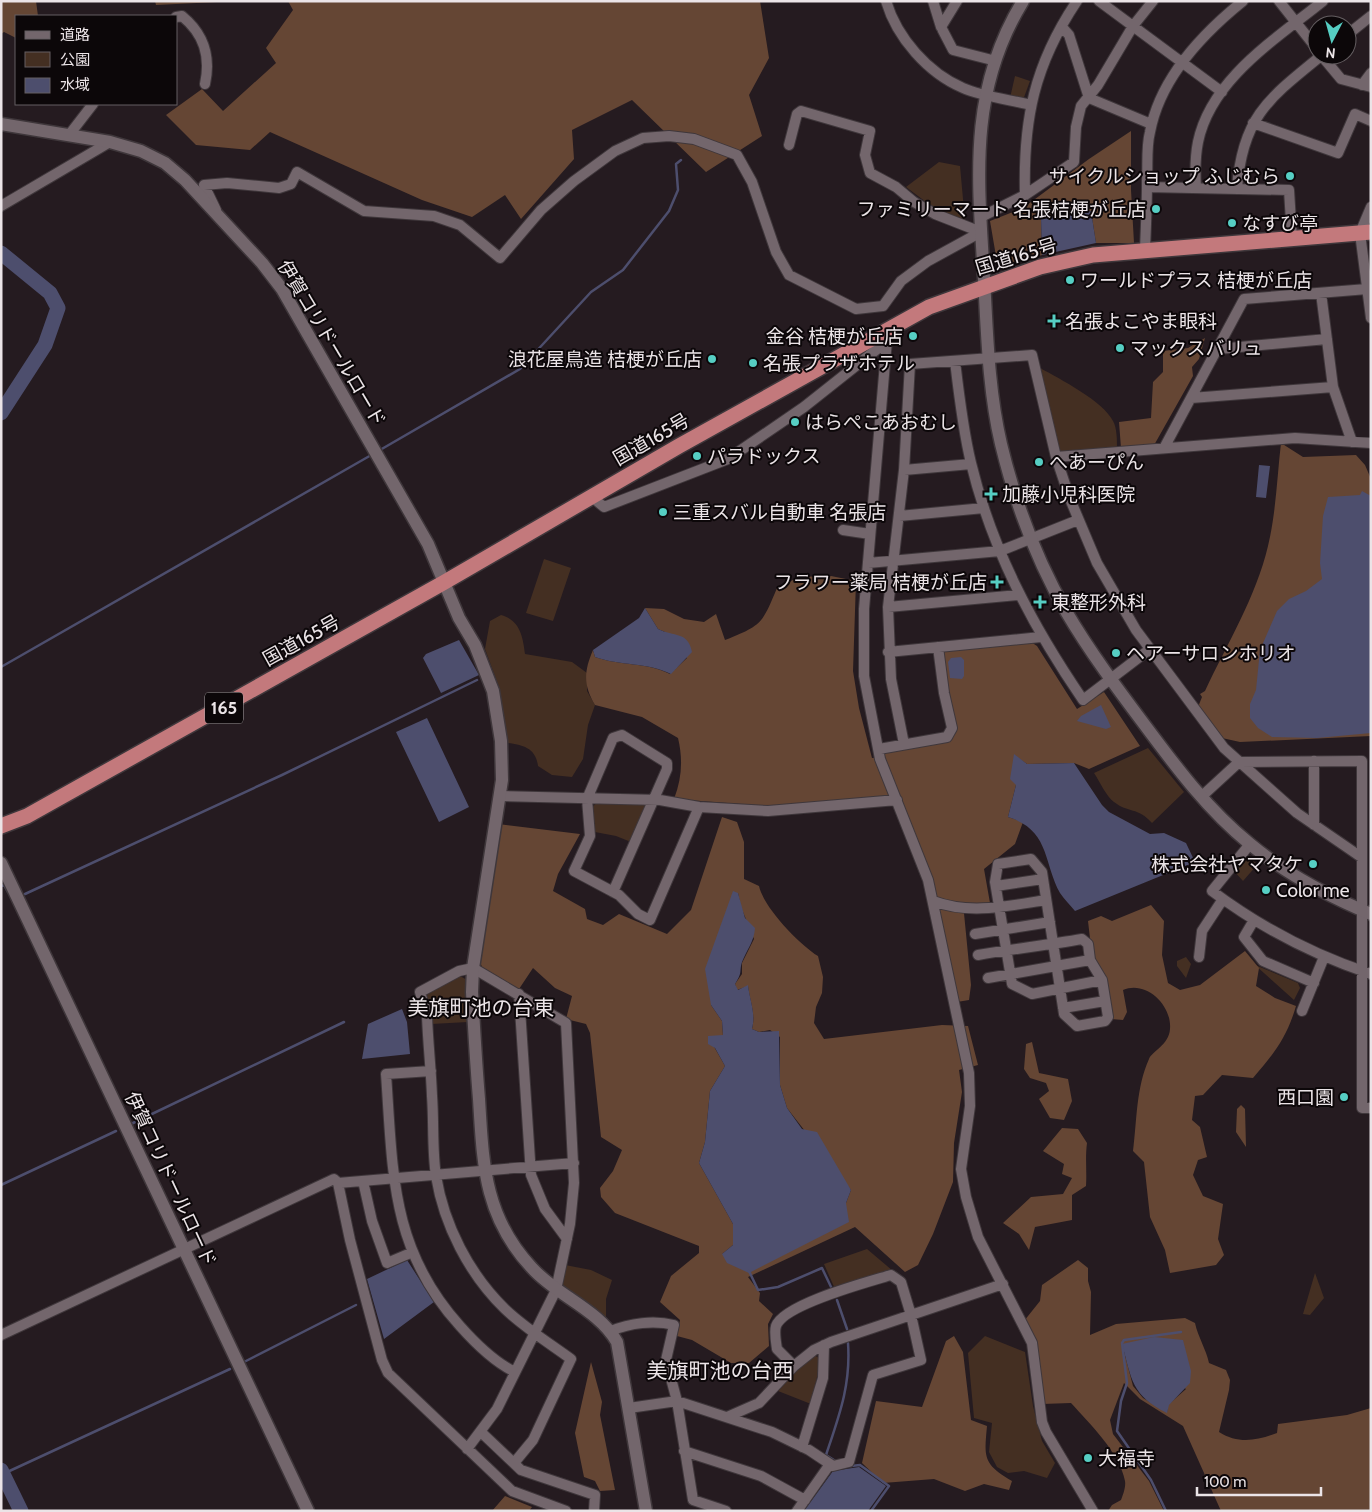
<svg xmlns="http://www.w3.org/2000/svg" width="1372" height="1512" font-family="Cabin,'Noto Sans JP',sans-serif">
  <rect width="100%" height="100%" fill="#251b20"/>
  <path fill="#442f22" d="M1015,76L1030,81L1023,100L1010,98Z
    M939,162L960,166L965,221L934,208L906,187Z
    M1040,368C1060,379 1103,401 1113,421C1117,428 1117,440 1117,448L1063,453L1058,449Z
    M544,559L571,568L553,621L526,613Z
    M501,615C520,620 523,637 525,654L572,662L587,673V691L595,705L588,725L583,759L572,777L552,775L538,766C536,748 523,745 508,743L499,687L485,649L490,621Z
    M1148,748L1184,792L1152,823C1138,807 1128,813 1114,802C1106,796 1100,782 1094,773Z
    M596,803L646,804L647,807L631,842L616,836L595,832L592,808Z
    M1245,857H1251L1257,865L1243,881L1234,871Z
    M1186,957L1191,964L1186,978L1177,966V961Z
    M1255,965L1298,983L1300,988L1294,1000Z
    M460,976L467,980L468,1022L431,1024L427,996L428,992Z
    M867,1249L893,1271L835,1289L824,1264Z
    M565,1265L591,1270L612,1280L606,1299V1319L565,1290L562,1282Z
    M1315,1273L1324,1298L1310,1315L1303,1314Z
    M985,1336L1025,1352L1033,1406L1042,1441L1055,1463L1047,1478L1024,1471L1008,1473L997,1467L989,1452L992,1423L974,1418L968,1353Z
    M814,1355L821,1359L811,1404L778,1391L799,1367Z"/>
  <path fill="#654634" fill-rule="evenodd" d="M1,1H36L38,16H16V38L4,32L1,34Z
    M155,1H237L156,5Z
    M288,1H760L769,58L749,95L762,136L706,172L632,100L572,130L574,159L521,219L505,195L472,217L422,200L270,132L250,150L196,145L166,115L202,89L223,111L276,63L266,48L293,10Z
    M1131,131V190L1134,243H1096L1091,211L1041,218L1042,255L1006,265L997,262L990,221L1023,208L1089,159Z
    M1205,338L1199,359L1192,367L1193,376L1153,447L1121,448L1119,422L1151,418L1153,382L1163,372V351L1188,348Z
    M1281,443L1303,457L1356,455L1365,465L1371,479V736L1240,742L1222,738L1198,707L1202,697L1200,694L1205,691C1227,644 1256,597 1268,546C1276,513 1277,477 1281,443Z
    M831,576L856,581L853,671L859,708L872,758L883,757L885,752L950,741L956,729L945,681L942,654L946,650L1031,642L1037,646L1077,709L1104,692L1140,746L1089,769L1074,763L1027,764L1014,755L1016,785L1008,817L1023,822L1015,844L984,869L990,903L974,905L963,903L971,985L969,1000L957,1002L937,898L901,797L766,806L674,799C682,778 683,759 678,738L642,717L595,705C583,685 584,671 593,650L595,657C620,666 647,662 670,674L687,658L665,632L658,629L645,608L664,609L684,619L704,622L716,614L725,640C762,625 762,624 777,588L799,577Z
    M722,817L737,822L744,842V879L759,886C764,908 799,944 818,956L823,977L822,993L816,1007L814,1023L824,1039L942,1025L968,1026L978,1065L959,1070L962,1092L954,1143L953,1182L933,1234L918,1265L905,1272L855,1227L748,1277L760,1293L759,1301L773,1314L768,1324L769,1346L749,1363H731L692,1340L677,1336L680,1320L660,1302L671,1276L699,1253V1246L615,1213L601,1197L600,1188L613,1171L622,1150L601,1137L590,1033L586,1024L566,1019L572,996L555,988L533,968L519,989L482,967L480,962L498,824L580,834L558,874L553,891L585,909L587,919L603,925L619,914L667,934L691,910ZM738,893L741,907L754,939L742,963V974L735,984L737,990L748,986C750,1002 756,1014 752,1029L759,1032L770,1030L780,1037V1085L787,1108L851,1190L846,1203L722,1254L733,1245V1224L699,1163L705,1142L710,1091L725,1066L708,1036H723L722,1021L711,1005Z
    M1151,905L1164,921L1162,955L1168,983L1180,990L1200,985L1245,951L1259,968L1256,986L1275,998L1296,1006C1287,1037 1274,1054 1253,1078L1222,1075L1203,1095L1195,1096L1192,1120L1200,1127L1207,1157L1198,1160L1193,1175L1203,1196L1223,1204L1218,1239L1224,1255L1216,1265L1170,1273L1165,1250L1150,1217L1144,1162L1133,1151C1137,1120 1136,1088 1149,1059C1152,1051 1169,1045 1170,1029C1172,1005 1146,980 1123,990L1127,1012L1123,1020L1111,1019L1092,956L1088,921L1101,916L1112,921Z
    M1032,1042L1039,1073L1068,1079L1072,1101L1064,1120L1050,1118L1039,1099L1049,1091L1046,1083L1030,1078L1024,1069L1026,1044Z
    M1241,1105L1245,1109L1246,1147L1236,1132L1237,1109Z
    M1062,1128L1078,1129L1087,1143C1085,1159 1087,1171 1086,1186L1072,1195V1220L1035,1227L1029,1250L1019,1234L1003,1223L1031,1197L1063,1194L1072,1178L1062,1174L1064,1164L1043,1151Z
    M1078,1260L1088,1268V1281L1091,1292L1090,1335L1116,1324L1185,1318L1195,1323C1198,1337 1206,1349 1209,1363L1226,1370L1230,1380L1229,1390L1219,1432C1238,1444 1256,1441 1277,1433L1278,1424L1347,1415L1371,1408V1509L1369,1511H1221L1183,1426L1140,1399L1124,1383L1110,1420L1113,1434L1149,1481L1164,1511H1108L1112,1505L1121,1500C1123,1495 1126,1487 1125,1481C1120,1453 1089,1423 1071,1403L1042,1404L1037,1340L1024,1321L1040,1301L1042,1285ZM1122,1344L1186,1389L1168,1405L1167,1412L1143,1398L1133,1386Z
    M954,1336L963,1352L971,1420L987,1426C984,1458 983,1464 1012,1481L1009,1490L984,1484L965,1491L934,1479L883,1483L862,1463L876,1401L922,1407L946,1341Z
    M591,1362L602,1402L600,1415L615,1490L600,1491L595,1481L584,1477L575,1433Z
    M505,1496L532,1507L529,1511H492Z"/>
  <path fill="#4d4e6d" d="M1091,211L1096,243L1042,255L1041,218Z
    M1259,465L1270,466L1266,498L1256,497Z
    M1362,491L1371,496V733L1317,738L1272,737L1258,728L1250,718V704L1256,690L1260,650L1277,611L1289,599L1306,591L1322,579L1320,563L1323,516L1328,497L1360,495Z
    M645,608L658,629C674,637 688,631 692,652L671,674C647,662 620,666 595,657L593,650L639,618Z
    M459,640L479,675L441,693L423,658L426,654Z
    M961,657L964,660V676L962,679L950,678L948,662L951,658Z
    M1101,705L1111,727L1106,729L1077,721L1081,716Z
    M427,718L469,807L439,822L396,732Z
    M1014,754L1027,764L1074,763L1102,805L1109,812L1150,834L1164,833L1186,843L1195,862L1075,911C1070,905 1064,899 1060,893C1043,862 1050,830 1008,817L1016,785L1010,779Z
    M733,891L738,893L745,918L755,928C754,942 747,949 742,962C739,972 743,972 735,984L738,990L748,985C750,1002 756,1013 752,1029L759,1032L779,1031L780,1085L787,1108L802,1129L817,1132L851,1190L846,1203L849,1222L749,1273L727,1263L722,1254L733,1245V1224L699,1163L705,1142L710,1091L725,1066L715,1048L708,1044V1036L723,1035L722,1021L711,1005L705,969Z
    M402,1009L407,1022L410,1054L362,1059L368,1024Z
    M407,1260L434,1302L384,1339L367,1279Z
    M1154,1337L1183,1340L1191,1371L1190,1383L1169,1405L1167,1413C1131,1395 1132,1380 1122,1344Z
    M859,1467L886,1486L868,1511H804L833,1471Z"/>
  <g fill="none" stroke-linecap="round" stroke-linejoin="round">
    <path stroke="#4d4e6d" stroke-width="2.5" d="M380,450L520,369L591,292L623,270L669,211L678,190L676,164L681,160
      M1,667L373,454
      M1,886L4,885L8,892
      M25,894L282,775L477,680
      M131,1124L344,1022
      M1,1185L116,1131
      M749,1271L758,1290L778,1287L822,1268L832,1289
      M837,1300L847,1329
      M244,1362L356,1305
      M837,1462L826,1455C839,1416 851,1385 848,1343
      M851,1466L860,1465L889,1486L871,1511
      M3,1474L230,1369
      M1166,1511L1151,1480L1117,1431L1121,1401L1127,1383L1122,1343L1124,1340L1181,1332"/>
    <path stroke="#4d4e6d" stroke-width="15" d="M1,253L50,293L58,308L45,345L1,413
      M1,1470L21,1511"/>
    <defs>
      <path id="minor" d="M886,1C897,38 928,73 963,88C981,96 1011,100 1031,105
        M933,1L941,27L953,50L996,61
        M1099,1L1222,92
        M1279,1L1317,49
        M176,17L182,16C204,34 211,56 205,84
        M941,27L957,1
        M1062,27L1069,35L1089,98
        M1347,35L1371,16
        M1321,55L1341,79L1371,87
        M1362,85L1371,73
        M1089,98L1151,124
        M1253,123L1338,153L1355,114L1371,121
        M69,135L93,104
        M789,145L797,114L801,111L870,131L865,155L870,173L896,187L914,202L935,214L981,232
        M1147,187L1289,190L1292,238
        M1196,188C1195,172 1195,157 1198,142C1211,79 1276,39 1323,1
        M1237,189C1242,117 1269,98 1322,55
        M1025,195C1023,120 1034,65 1077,1
        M1,206L110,142
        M1371,207L1360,233L1371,318
        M216,210L204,185L227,183L279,188L291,184L297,172L364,211L434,216L460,225L500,258L541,210L574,181L615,151L643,138L669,136L694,139L737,155L752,182L776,252L789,275L856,309L883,306L901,281L928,261L981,232
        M981,217L1025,195L1074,162L1076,127L1081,106L1098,85L1133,26L1153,1
        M1145,249C1146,226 1147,204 1147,181C1148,165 1146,147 1150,132C1160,78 1202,34 1243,1
        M1321,293L1333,387L1352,442
        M888,328L864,609V676L880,759L928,880L969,1073L970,1106L961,1169L966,1197L978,1237L1032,1343L1042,1422L1046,1432L1093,1511
        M1218,349L1327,339
        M955,361C959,395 963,430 971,463C992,550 1033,627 1083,700L1150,649
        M1191,398L1333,387
        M1164,448L1244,299L1367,289
        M1056,457L1295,438L1371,443
        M904,470L971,464
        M592,497L604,507L728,459L804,407L886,342
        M899,516L984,508
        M843,530L870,534
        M868,563L1000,551L1078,520
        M888,607L1019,595
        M888,652L1041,637
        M904,744L891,679L888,607L904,470L910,364L1032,355L1056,457L1070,499L1097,563L1136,630L1224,748L1297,813L1361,857
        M879,749L947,737L952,728L944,693L938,647
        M1314,761V825
        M500,796L660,800L699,807L768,811L897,800
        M1201,797L1239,762L1362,761V1108H1371
        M1250,844L1212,891C1260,927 1314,955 1371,974
        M996,886L1043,879
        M613,892L667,769V763L622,735L613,738L587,799L590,836L574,871L619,895L638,914L650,920L699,807
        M933,901C970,915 1007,906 1046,900
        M1254,920L1244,937L1263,961L1314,983
        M975,934L1050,922
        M978,955C1013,949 1048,945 1082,939L1088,944L1090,960L1102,980L1108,1017L1105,1021L1077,1026L1064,1014L1042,872L1031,859L998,864L995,882L1012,984L1032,994L1102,980
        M1199,957L1202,931L1223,899
        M988,978L1090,960
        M519,994L531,1175L545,1209L567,1239
        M1063,1008L1105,1001
        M1302,1011L1324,957
        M431,1071L386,1074C393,1171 390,1249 460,1326C476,1344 494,1362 515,1372
        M363,1181L372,1221L387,1263L413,1252
        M338,1183L574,1163
        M611,1331C630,1323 654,1320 674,1325L666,1360L677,1401L693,1500L726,1511
        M1,1335L334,1179L338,1183L350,1240L382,1360L388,1373L512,1491L566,1511
        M629,1408L677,1401L772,1432L809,1450L833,1466L849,1462L873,1375L921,1360L911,1315L901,1282L891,1275C868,1282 784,1304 776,1326C774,1332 776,1342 777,1349L794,1366
        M727,1417L759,1403L794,1366L814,1350L831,1342L1003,1284
        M481,1432L521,1470L595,1495L594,1511
        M802,1447L823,1378L824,1345
        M467,1449L497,1409L556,1290L570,1224L574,1183L566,1023L473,968L459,971L420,992L427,1016C428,1043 431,1069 432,1096C434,1122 432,1150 436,1176C444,1225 469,1274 505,1309C525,1328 549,1343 571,1359L533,1440L514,1463
        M684,1451L761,1476L805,1500
        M797,1511L830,1464"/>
      <path id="tertiary" d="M1023,1C971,86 977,168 983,262C987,322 987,384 1001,444C1015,502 1037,561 1067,613C1090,652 1117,688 1144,724C1176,767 1208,810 1250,844C1286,874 1328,896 1371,914
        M1,124L110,142L141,151L165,163L185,180L262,263L282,289L428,544L459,618L475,645L493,691L501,741L502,780L473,968L472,992C474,1028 476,1063 479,1099C483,1164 484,1217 532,1268C557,1296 598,1309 617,1342L646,1511
        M1,863L308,1511"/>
      <path id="trunk" d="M1,826L27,816L443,583L679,446L929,307L1040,267L1093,255L1371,232"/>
    </defs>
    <use href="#minor" stroke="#3f373b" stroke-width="12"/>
    <use href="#tertiary" stroke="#3f373b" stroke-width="15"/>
    <use href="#trunk" stroke="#3f373b" stroke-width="18"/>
    <use href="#minor" stroke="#73666c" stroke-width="10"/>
    <use href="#tertiary" stroke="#73666c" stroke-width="12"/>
    <use href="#trunk" stroke="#c3797c" stroke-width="15"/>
  </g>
  <g fill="#56cec3" stroke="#0c0709" stroke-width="2">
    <circle cx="1290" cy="176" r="5"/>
    <circle cx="1156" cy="209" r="5"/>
    <circle cx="1232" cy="223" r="5"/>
    <circle cx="1070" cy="280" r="5"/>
    <path d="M1051.5 313.5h5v5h5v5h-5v5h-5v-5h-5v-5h5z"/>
    <circle cx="913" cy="336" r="5"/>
    <circle cx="1120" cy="348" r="5"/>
    <circle cx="712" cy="359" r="5"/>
    <circle cx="753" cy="363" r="5"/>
    <circle cx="795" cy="422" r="5"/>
    <circle cx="697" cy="456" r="5"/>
    <circle cx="1039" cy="462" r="5"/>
    <path d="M988.5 486.5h5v5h5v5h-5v5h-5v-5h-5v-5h5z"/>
    <circle cx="663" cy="512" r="5"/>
    <path d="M994.5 574.5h5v5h5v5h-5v5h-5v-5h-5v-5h5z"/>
    <path d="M1037.5 594.5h5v5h5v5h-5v5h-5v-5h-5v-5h5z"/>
    <circle cx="1116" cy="653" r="5"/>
    <circle cx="1313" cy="864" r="5"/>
    <circle cx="1266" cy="890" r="5"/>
    <circle cx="1344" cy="1097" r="5"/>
    <circle cx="1088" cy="1458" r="5"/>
  </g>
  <g text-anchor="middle" stroke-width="4" stroke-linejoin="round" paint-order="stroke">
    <rect fill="#0c0709" stroke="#a8a2a4" stroke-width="1" x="205" y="692.5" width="38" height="31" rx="4"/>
    <g font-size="18" font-weight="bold" fill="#ebe4e7">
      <text x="224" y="714">165</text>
    </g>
    <g font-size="19" fill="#ebe4e7" stroke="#0c0709" text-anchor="start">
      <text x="1280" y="183" text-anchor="end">サイクルショップ ふじむら</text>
      <text x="1146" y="216" text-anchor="end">ファミリーマート 名張桔梗が丘店</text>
      <text x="1242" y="230">なすび亭</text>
      <text x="1080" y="287">ワールドプラス 桔梗が丘店</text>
      <text x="1065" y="328">名張よこやま眼科</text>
      <text x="903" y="343" text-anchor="end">金谷 桔梗が丘店</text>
      <text x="1130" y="355">マックスバリュ</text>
      <text x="702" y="366" text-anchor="end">浪花屋鳥造 桔梗が丘店</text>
      <text x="763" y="370">名張プラザホテル</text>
      <text x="805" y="429">はらぺこあおむし</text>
      <text x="707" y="463">パラドックス</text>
      <text x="1049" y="469">へあーぴん</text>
      <text x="1002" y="501">加藤小児科医院</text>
      <text x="673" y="519">三重スバル自動車 名張店</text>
      <text x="987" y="589" text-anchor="end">フラワー薬局 桔梗が丘店</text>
      <text x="1051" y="609">東整形外科</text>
      <text x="1126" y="660">ヘアーサロンホリオ</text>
      <text x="1303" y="871" text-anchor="end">株式会社ヤマタケ</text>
      <text x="1276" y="897">Color me</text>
      <text x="1334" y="1104" text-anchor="end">西口園</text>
      <text x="1098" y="1465">大福寺</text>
    </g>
    <g font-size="19" fill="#ebe4e7" stroke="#0c0709">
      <text transform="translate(1016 256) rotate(-17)" y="7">国道165号</text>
      <text transform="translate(332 343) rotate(59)" y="7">伊賀コリドールロード</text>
      <text transform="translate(651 439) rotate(-30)" y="7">国道165号</text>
      <text transform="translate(301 640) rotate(-29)" y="7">国道165号</text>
      <text transform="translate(171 1179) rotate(65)" y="7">伊賀コリドールロード</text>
    </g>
    <g font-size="21" fill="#ebe4e7" stroke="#0c0709">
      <text x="481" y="1015">美旗町池の台東</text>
      <text x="720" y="1378">美旗町池の台西</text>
    </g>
  </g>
  <rect width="1372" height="1512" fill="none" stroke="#ebe4e7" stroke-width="5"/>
  <rect x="15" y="15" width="162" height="90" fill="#0c0709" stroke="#655f62"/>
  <rect x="25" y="31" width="25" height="8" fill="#73666c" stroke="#655f62"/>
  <text x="60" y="40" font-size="15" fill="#ebe4e7">道路</text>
  <rect x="25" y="52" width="25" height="15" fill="#442f22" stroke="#655f62"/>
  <text x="60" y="65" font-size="15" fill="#ebe4e7">公園</text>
  <rect x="25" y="78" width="25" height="15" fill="#4d4e6d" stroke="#655f62"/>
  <text x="60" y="90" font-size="15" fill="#ebe4e7">水域</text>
  <g transform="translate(1332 40) rotate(186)"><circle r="24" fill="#0c0709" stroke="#655f62"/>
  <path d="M0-4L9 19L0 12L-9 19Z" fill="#56cec3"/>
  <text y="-8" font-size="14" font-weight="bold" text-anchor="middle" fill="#ebe4e7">N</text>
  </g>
  <path d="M1197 1487v8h124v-8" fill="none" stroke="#ebe4e7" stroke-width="2.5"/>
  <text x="1204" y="1487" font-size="15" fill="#ebe4e7" stroke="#0c0709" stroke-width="4" paint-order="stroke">100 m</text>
</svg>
